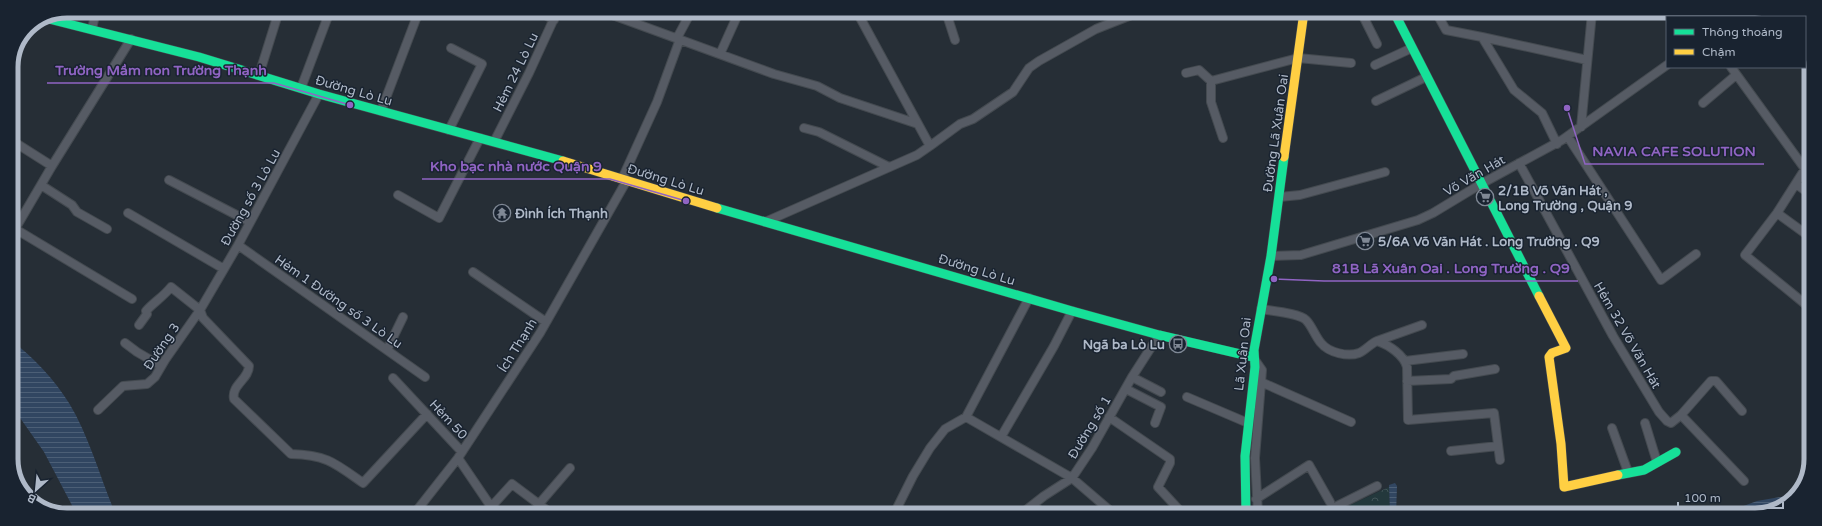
<svg xmlns="http://www.w3.org/2000/svg" width="1822" height="526" font-family="'Varela Round',sans-serif">
  <defs>
    <pattern id="forest-crowns" width="20" height="18" patternUnits="userSpaceOnUse"><rect width="20" height="18" fill="#23383c"/><path d="M2 6a3 3 0 1 1 6 0M12 15a3 3 0 1 1 6 0" fill="none" stroke="#405357"/></pattern>
    <pattern id="water-rules" width="6" height="5" patternUnits="userSpaceOnUse"><rect width="6" height="5" fill="#314661"/><path d="M0 2.5h6" fill="none" stroke="#4c5f76"/></pattern>
  </defs>
  <rect width="100%" height="100%" fill="#262e36"/>
  <path fill="url(#forest-crowns)" d="M1389,487L1390,515H1329Z"/>
  <path fill="url(#water-rules)" d="M11,340C34,358 54,379 69,403C89,436 100,477 115,513H76L44,452L11,405Z
    M1395,483L1397,486L1396,515H1390L1389,485Z
    M1801,485L1789,503L1755,515H1719L1757,501L1786,496Z"/>
  <g fill="none" stroke-linecap="round" stroke-linejoin="round">
    <defs>
      <path id="street" d="M540,12L554,20
        M714,12L716,13
        M946,12L955,40
        M1361,12L1377,44
        M1436,12L1446,30L1482,37L1514,90L1542,113L1557,144
        M607,13L774,74L817,86L840,98L918,124
        M1658,13L1681,17
        M1715,17L1718,13
        M92,29L96,11
        M1482,37L1587,60
        M677,38L691,12
        M720,54L739,12
        M15,65L18,50
        M1375,65L1412,48
        M1731,67L1805,169L1777,213L1745,255L1810,308
        M1186,73L1199,70L1211,81
        M259,75L279,11
        M301,88L330,11
        M1376,101L1426,77
        M1703,103L1736,75
        M381,111L419,11
        M1581,127L1592,13
        M804,128L819,132L889,167
        M449,130L482,64L451,48
        M1568,137L1661,280L1696,254
        M1223,138L1211,102V81L1298,58L1351,63
        M11,140L52,166
        M494,142L529,73L557,12
        M930,146L960,124L973,119L1013,92L1029,68L1039,61L1096,29L1139,12
        M1519,163L1613,336L1659,412L1667,421L1671,423L1681,415L1744,481
        M622,179L657,102L680,39
        M169,180L250,222
        M1796,184L1810,194
        M41,185L72,205L77,212L107,229
        M398,195L439,218L480,138
        M1279,197L1300,195L1385,172
        M128,213L224,269
        M1777,213L1810,237
        M765,222L917,155L930,146L857,12
        M12,227L132,299
        M11,236L52,166L131,39
        M238,245L425,377
        M1271,256L1301,255L1418,220L1433,213L1481,184L1562,140L1667,65
        M473,272L546,322
        M1261,309C1271,311 1299,313 1306,320C1312,326 1315,336 1321,343C1329,353 1348,357 1359,353C1366,350 1370,344 1377,341C1389,345 1404,355 1407,367L1408,420L1494,413L1500,460
        M200,310L203,318L249,366C249,379 231,385 234,399L291,454C327,455 335,463 363,483L427,414
        M139,325L147,314L146,311C154,302 163,297 171,287L200,310
        M1377,341L1422,325
        M125,343L137,352L161,366
        M387,350L403,317
        M1255,360L1262,370L1255,458L1258,514
        M1405,361L1463,354
        M1132,377L1161,392
        M393,378L462,452
        M1407,381L1451,379L1454,376L1495,369
        M1261,382L1351,422
        M1126,389L1161,407L1155,423
        M1187,397L1248,423
        M98,410L123,386L147,384L155,377L165,360L200,310L238,245L319,94
        M1681,415L1711,381H1716L1742,411
        M966,417L1072,478L1114,514
        M1109,417L1170,459V463L1158,487L1183,514
        M1645,423L1657,462
        M1612,428L1628,472
        M1001,437L1054,346L1072,311
        M1451,451L1498,446
        M458,458L496,514
        M1256,499L1309,465L1330,502
        M539,504L570,468
        M1033,505L1044,514
        M491,507L512,484L552,514
        M414,514L458,458L540,333L627,180
        M894,514L913,476L930,448L945,429L966,417L1029,298
        M1021,514L1044,496L1072,478L1092,448L1132,377L1159,335
        M1319,515L1377,486"/>
      <path id="fast" d="M1394,12L1539,296
        M49,19L199,57L319,94L563,161
        M717,208L1072,311L1159,335L1253,357
        M1618,475L1644,470L1676,452
        M1246,514L1245,456L1255,367L1254,350L1271,256L1284,157"/>
      <path id="slow" d="M1284,157L1304,12
        M563,161L717,208
        M1539,296L1566,348L1552,353L1549,357L1561,444L1564,487L1618,475"/>
    </defs>
    <use href="#street" stroke="#444a50" stroke-width="10"/>
    <use href="#fast" stroke="#444a50" stroke-width="10"/>
    <use href="#slow" stroke="#444a50" stroke-width="10"/>
    <use href="#street" stroke="#565b64" stroke-width="8"/>
    <use href="#fast" stroke="#16e098" stroke-width="9"/>
    <use href="#slow" stroke="#ffcf43" stroke-width="9"/>
  </g>
  <defs>
    <symbol id="supermarket-ring" viewBox="-11 -11 22 22"><circle r="9.5" fill="#192330" stroke="#7f8895" stroke-width="1.5"/><path d="M-6-5.5h2.5l.6 2H6L4.5 2H-2.5L-4.4-4H-6ZM-1.5 3.2a1.3 1.3 0 1 0 .1 0ZM3 3.2a1.3 1.3 0 1 0 .1 0Z" fill="#7f8895"/></symbol>
    <symbol id="temple-ring" viewBox="-11 -11 22 22"><circle r="9.5" fill="#192330" stroke="#7f8895" stroke-width="1.5"/><path d="M0-6L5-2H3V0L6.5 2.5H4V6H1.5V3h-3V6H-4V2.5H-6.5L-3 0V-2H-5Z" fill="#7f8895"/></symbol>
    <symbol id="bus-ring" viewBox="-11 -11 22 22"><circle r="9.5" fill="#192330" stroke="#7f8895" stroke-width="1.5"/><path d="M-5-6H5V4H4V6H2V4H-2V6H-4V4H-5ZM-3.5-4V0h7V-4ZM-3.5 1.2v1.5H-2V1.2ZM2 1.2v1.5H3.5V1.2Z" fill="#7f8895"/></symbol>
  </defs>
  <g fill-rule="evenodd">
    <use href="#supermarket-ring" x="1475" y="187" width="20" height="20"/>
    <use href="#temple-ring" x="492" y="203" width="20" height="20"/>
    <use href="#supermarket-ring" x="1355" y="231" width="20" height="20"/>
    <use href="#bus-ring" x="1168" y="334" width="20" height="20"/>
  </g>
  <g text-anchor="middle" stroke-width="3" stroke-linejoin="round" paint-order="stroke">
    <g font-size="13" fill="#afb9c8" stroke="#192330">
      <text transform="translate(515 72) rotate(-64)" y="5">Hẻm 24 Lò Lu</text>
      <text transform="translate(354 90) rotate(16)" y="5">Đường Lò Lu</text>
      <text transform="translate(1275 133) rotate(-82)" y="5">Đường Lã Xuân Oai</text>
      <text transform="translate(1474 175) rotate(-30)" y="5">Võ Văn Hát</text>
      <text transform="translate(666 179) rotate(17)" y="5">Đường Lò Lu</text>
      <text transform="translate(250 197) rotate(-61)" y="5">Đường số 3 Lò Lu</text>
      <text transform="translate(977 269) rotate(17)" y="5">Đường Lò Lu</text>
      <text transform="translate(339 301) rotate(35)" y="5">Hẻm 1 Đường số 3 Lò Lu</text>
      <text transform="translate(1628 335) rotate(60)" y="5">Hẻm 32 Võ Văn Hát</text>
      <text transform="translate(517 345) rotate(-58)" y="5">Ích Thạnh</text>
      <text transform="translate(161 346) rotate(-56)" y="5">Đường 3</text>
      <text transform="translate(1242 354) rotate(-84)" y="5">Lã Xuân Oai</text>
      <text transform="translate(449 419) rotate(47)" y="5">Hẻm 50</text>
      <text transform="translate(1089 427) rotate(-59)" y="5">Đường số 1</text>
    </g>
    <g font-size="13" font-weight="bold" fill="#afb9c8" stroke="#192330" text-anchor="start">
      <text x="1498" y="195">2/1B Võ Văn Hát ,<tspan x="1498" dy="15">Long Trường , Quận 9</tspan></text>
      <text x="515" y="218">Đình Ích Thạnh</text>
      <text x="1378" y="246">5/6A Võ Văn Hát . Long Trường . Q9</text>
      <text x="1165" y="349" text-anchor="end">Ngã ba Lò Lu</text>
    </g>
  </g>
  <path d="M0 0H1822V526H0ZM67 18H1755A49 49 0 0 1 1804 67V459A49 49 0 0 1 1755 508H67A49 49 0 0 1 18 459V67A49 49 0 0 1 67 18Z" fill="#192330" fill-rule="evenodd"/>
  <path fill="none" stroke="#afb9c8" stroke-width="5" d="M67 18H1755A49 49 0 0 1 1804 67V459A49 49 0 0 1 1755 508H67A49 49 0 0 1 18 459V67A49 49 0 0 1 67 18Z"/>
  <path fill="none" stroke="#9064c3" stroke-width="1.5" d="M350 105L274 83H47M1567 108L1585 164H1764M686 201L610 179H422M1274 279L1324 281H1578"/>
  <g fill="#9064c3" stroke="#192330" stroke-width="1.5">
    <circle cx="350" cy="105" r="4"/>
    <circle cx="1567" cy="108" r="4"/>
    <circle cx="686" cy="201" r="4"/>
    <circle cx="1274" cy="279" r="4"/>
  </g>
  <g font-size="14" text-anchor="middle" font-weight="bold" fill="#9064c3" stroke="#192330" stroke-width="3" stroke-linejoin="round" paint-order="stroke">
    <text x="161" y="75">Trường Mầm non Trường Thạnh</text>
    <text x="1674" y="156">NAVIA CAFE SOLUTION</text>
    <text x="516" y="171">Kho bạc nhà nước Quận 9</text>
    <text x="1451" y="273">81B Lã Xuân Oai . Long Trường . Q9</text>
  </g>
  <rect x="1666" y="16" width="140" height="52" fill="#192330" stroke="#555f6d"/>
  <rect x="1674" y="29" width="20" height="6" fill="#16e098" stroke="#555f6d"/>
  <text x="1702" y="36" font-size="12" fill="#afb9c8">Thông thoáng</text>
  <rect x="1674" y="49" width="20" height="6" fill="#ffcf43" stroke="#555f6d"/>
  <text x="1702" y="56" font-size="12" fill="#afb9c8">Chậm</text>
  <g transform="translate(36 490) rotate(207)" stroke="#192330" stroke-width="3" paint-order="stroke">
  <path d="M0-3L7 15L0 10L-7 15Z" fill="#afb9c8"/>
  <text y="-6" font-size="11" font-weight="bold" text-anchor="middle" fill="#afb9c8">B</text>
  </g>
  <path d="M1678 502v6h105v-6" fill="none" stroke="#afb9c8" stroke-width="2"/>
  <text x="1684" y="502" font-size="12" fill="#afb9c8" stroke="#192330" stroke-width="3" paint-order="stroke">100 m</text>
</svg>
